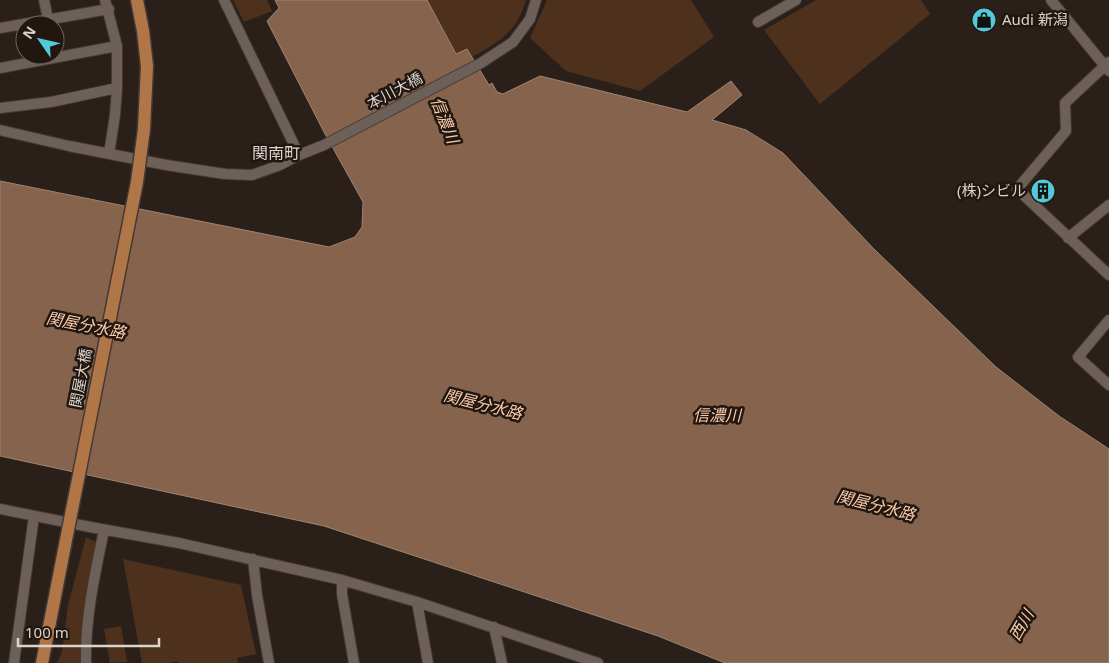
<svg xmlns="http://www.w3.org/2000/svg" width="1109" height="663" font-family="'Noto Sans','Noto Sans JP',sans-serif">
  <rect width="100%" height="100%" fill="#2b2019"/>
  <path fill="#4e311c" d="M233,0H267L272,11L244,22Z
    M427,0H526C517,32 499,42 472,57L467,49L456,54Z
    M547,0H691L714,37L640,91L566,71L530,38Z
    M816,0H921L930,14L820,104L764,30Z
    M86,537L99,544L85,663H57L62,652L68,605Z
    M123,559L241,585L256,654L237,658L238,663H178L177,661L169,663H142Z
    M121,626L127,662L110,663L104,629Z"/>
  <path fill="#85634c" stroke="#9e8573" d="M275,0H427L456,54L467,49L489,85L492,83L497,92L503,94L540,76L687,112L731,81L742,95L712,120L746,130L783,153L873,248L996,367L1059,416L1109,449V663H725L658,636L324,526L0,456V181L329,247L355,237L362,227L363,202L324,132L267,21L279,8Z"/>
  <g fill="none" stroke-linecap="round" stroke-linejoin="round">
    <defs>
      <path id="minor" d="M44,0L48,19
        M224,0L299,155
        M1051,0L1109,71
        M758,22L796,0
        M0,28L109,9
        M1109,62L1065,103L1066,131L1017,189L1109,275
        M0,68L117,46
        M0,108L51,102L117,88V46L105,0
        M0,130L69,146L166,165L225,174L252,175L280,165L299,155L324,145L481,63L513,42L530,19L536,0
        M109,154L115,115L117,88
        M1068,238L1109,205
        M1109,320L1078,357L1109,385
        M0,509L90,527L179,543L342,580L417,602L598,663
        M253,559L257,595L269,663
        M342,580V594L354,663
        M417,602L428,663
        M494,627L502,663
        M14,663L34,516
        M86,663C85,618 95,574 104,530"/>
      <path id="major" d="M137,0L143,31L147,66L144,129
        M42,663L65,545"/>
    </defs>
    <use href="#minor" stroke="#433a35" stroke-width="12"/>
    <use href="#major" stroke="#433a35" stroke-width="15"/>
    <use href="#minor" stroke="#6d6058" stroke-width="10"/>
    <use href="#major" stroke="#b17647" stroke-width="12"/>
    <defs>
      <path id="major-bridge" d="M65,545L137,182L144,129"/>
    </defs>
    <use href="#major-bridge" stroke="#433a35" stroke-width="15" stroke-linecap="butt"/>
    <use href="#major-bridge" stroke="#b17647" stroke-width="12"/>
  </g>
  <defs>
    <symbol id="shop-disc" viewBox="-11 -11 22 22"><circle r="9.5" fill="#52cbd9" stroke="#211710"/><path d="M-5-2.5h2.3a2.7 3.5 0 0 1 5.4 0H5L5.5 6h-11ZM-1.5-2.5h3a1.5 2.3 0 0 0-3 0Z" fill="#111"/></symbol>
    <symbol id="building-disc" viewBox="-11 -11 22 22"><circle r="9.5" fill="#52cbd9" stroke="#211710"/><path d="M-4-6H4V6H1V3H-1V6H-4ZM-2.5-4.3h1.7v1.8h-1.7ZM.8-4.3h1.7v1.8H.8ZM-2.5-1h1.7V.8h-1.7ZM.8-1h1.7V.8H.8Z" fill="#111"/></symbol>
  </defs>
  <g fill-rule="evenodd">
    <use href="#shop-disc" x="970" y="6" width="28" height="28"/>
    <use href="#building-disc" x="1029" y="177" width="28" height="28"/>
  </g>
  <g text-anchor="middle" stroke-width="5" stroke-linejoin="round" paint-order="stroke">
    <g font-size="15" fill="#dad3ce" stroke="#211710" text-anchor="start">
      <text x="1002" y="25">Audi 新潟</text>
      <text x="1026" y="196" text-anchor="end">(株)シビル</text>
    </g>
    <g font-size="15" fill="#dad3ce" stroke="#211710">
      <text transform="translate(395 91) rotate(-28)" y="5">本川大橋</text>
      <text transform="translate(81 378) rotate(-79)" y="5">関屋大橋</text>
    </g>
    <g font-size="16" font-style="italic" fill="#facbab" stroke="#211710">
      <text transform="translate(445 120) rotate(68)" y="6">信濃川</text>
      <text transform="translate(86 325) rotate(11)" y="6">関屋分水路</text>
      <text transform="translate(483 404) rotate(14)" y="6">関屋分水路</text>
      <text x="717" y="421">信濃川</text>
      <text transform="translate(876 505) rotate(14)" y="6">関屋分水路</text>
      <text transform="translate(1021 625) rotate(-60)" y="6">西川</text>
    </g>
    <g font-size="16" fill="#dad3ce" stroke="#211710">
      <text x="276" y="159">関南町</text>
    </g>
  </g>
  <g transform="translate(40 40) rotate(304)"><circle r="24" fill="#211710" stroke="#6b625c"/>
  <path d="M0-4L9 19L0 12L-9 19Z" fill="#52cbd9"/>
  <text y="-8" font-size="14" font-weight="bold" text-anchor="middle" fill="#dad3ce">N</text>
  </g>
  <path d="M18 638v8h141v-8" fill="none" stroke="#dad3ce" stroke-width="2.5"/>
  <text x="25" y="638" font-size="15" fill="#dad3ce" stroke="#211710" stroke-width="4" paint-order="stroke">100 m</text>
</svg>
